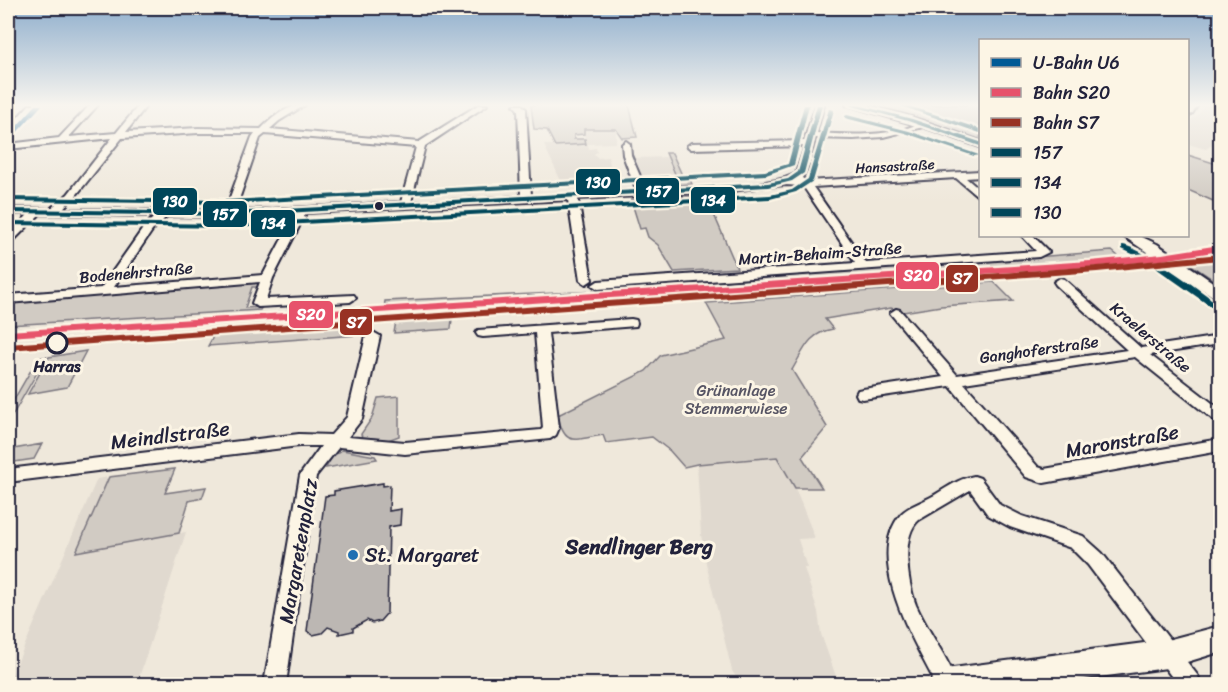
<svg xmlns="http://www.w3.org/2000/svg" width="1228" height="692" font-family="Sriracha,sans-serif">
  <rect width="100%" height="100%" fill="#efe8db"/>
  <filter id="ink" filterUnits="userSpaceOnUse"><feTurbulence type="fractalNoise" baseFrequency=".0167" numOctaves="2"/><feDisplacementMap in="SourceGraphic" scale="12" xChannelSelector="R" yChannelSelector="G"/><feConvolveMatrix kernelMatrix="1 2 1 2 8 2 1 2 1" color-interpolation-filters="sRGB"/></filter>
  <g filter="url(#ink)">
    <path fill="#e0d9cf" d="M1204,105H1220V138L1206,149L1188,144V123L1200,113Z
      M584,129H616V143L588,144L589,149L596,148L597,152L594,154L598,158L608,157L610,164L604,173L593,177L561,181L544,145L585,144Z
      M668,157L676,176L643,178L635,158Z
      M1132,259L1145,268L8,349V345L376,318L377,316L8,339V331Z
      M777,457L795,488L815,538L798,539L807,568H804L818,612L821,634L838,682L820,684H741L732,671L706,563L701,535L697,464Z
      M109,477L77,552L186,532L137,684H8L97,479Z"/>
    <path fill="#d1cbc3" stroke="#7a767f" stroke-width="1.5" d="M531,105H629L637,137L622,138L616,129H584V134L574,135V139H585L586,144L555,146L547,130L534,129Z
      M870,105H980V139L918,118Z
      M666,153H672L682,175H688L692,184L647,187L643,178L676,176Z
      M1188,155L1220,165V204L1188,190Z
      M706,196L737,268L674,272L658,245L648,237L645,228L640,229L631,200Z
      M1112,251L1123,260L384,308L385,301L665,288L670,285Z
      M1220,260V264L1216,269L1220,273V284L1190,264Z
      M260,280L257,287H252L245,308L262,307L260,310L8,325V300Z
      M994,282L1013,301L941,306L903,312L891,308L825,319L833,329C808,333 804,350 792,370L827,427L802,457L822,488H795L777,457L697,464L684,467L670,451L652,437L606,443L603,435C575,439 564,448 558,415L646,371L661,355L726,340L706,303Z
      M452,319L451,329L394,333L396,321Z
      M360,324L357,335L208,346L214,335Z
      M86,351L67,387L28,394L49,357Z
      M46,357L8,423V410L38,358Z
      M399,396V436L388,440L362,437L361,434L372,418L378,398Z
      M42,444L34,459L8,463V450Z
      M342,450L375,456L377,459L326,468L332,457Z
      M175,469L165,493L206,487L202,498L189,501L179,533L76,552L109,477Z"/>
    <path fill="#bcb7b3" stroke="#22223b" stroke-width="1.5" d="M383,483V486L390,485L389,511L401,509L400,525L389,527L387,613L380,621L372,623L367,620L353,628V631L339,634V631L328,627L322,633L313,635L307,631L325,496L334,495V491Z"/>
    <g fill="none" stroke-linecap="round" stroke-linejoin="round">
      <defs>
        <path id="minor" d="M90,105H98L69,137L116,133L139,105H147L126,132L198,128L261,129C273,117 287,105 305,105L279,121L270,129L419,142L478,105H487L425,146L411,202L521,196L518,110L514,105H522L526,109L531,196L636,190L623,155L622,144L626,141L630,144L631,155L646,190C676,188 775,188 796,173L805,146L691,149L687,146L691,143L806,141V135L816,105H824L816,133C848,135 885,137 916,125L846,105C890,105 939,127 980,141V147L923,127L883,137L853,139L815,138L811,161L802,178L807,181L980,171V177L966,178L980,190V198L956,178L813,187L866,263L1036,251L1022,236H1033L1049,252L1039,257L598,289L592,285L598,281L855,263L803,186L785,185L722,192L578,199L592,280L586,284L580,280L568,200L306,213L273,278L266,299L354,295L356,298L350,302L258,307L252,303L260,282L8,303V295L101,288L144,227L155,216L40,214L12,242L8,243V234L29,214H8V208L50,209L68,194L112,138L8,149V144L59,138ZM198,133H255L252,137L225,211L62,209L74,198L122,138ZM265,134L416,147L401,202L235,211L260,138ZM295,214L263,275L114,287L152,231L167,216L229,217Z
          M1060,278L1064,279L1141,348L1220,336V344L1150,355L1220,409V422L1215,421L1135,357L964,383L1038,467L1044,469L1220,439V451L1044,483L1026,477L950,386L863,399L858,398L856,394L858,390L863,389L943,377L890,313L896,309L900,310L957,375L1127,350L1056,285L1054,282Z
          M631,319L636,320L637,323L636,326L548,333L559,428L556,435L550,439L405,454L339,447L316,476L286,684H264L300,475L321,446H299L8,482V469L299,434L331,435L347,417L366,336L373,332L380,336L362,419L348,437L405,442L541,430L543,428L535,333L483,337L478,336L476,333L478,330Z
          M974,476L980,478L1000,505L1022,516L1083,536L1102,553L1198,676L1201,684H1177L1088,565L1071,548L1010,527L988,515L970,490L919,520C900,536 908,584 916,605C928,632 947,656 958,684H936C915,643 863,558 901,514C909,506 920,503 929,498C945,490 956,479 974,476Z"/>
        <path id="major" d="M29,105H40L12,136L8,137V128Z
          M1188,105H1198L1192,114L1188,115Z
          M1123,236H1140L1157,244L1220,287V299L1214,297Z
          M1220,626V652L1167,668L1047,684H930L935,674L945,669L1167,640Z"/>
      </defs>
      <use href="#minor" stroke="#22223b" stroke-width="4"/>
      <use href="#major" stroke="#22223b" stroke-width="4"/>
      <use href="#minor" fill="#fcf5e5" fill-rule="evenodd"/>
      <use href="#major" fill="#fcf5e5" fill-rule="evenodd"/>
      <defs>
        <path id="bus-1" d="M817,105H822L804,173L792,181L768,187L229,216L8,213V209L229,212L768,183L788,179L798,172Z
          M849,105H858L912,119L980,142V146L908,121Z"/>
        <path id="bus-2" d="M829,109L834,110L813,181L796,192L770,199L230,228L8,225V221L230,224L770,195L792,190L808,179Z
          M847,115L909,131L979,155L974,156L905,133L845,118V116Z
          M1122,245C1137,245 1205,292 1217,304L1216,306H1210L1143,259L1122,249Z"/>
        <path id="bus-3" d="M804,105H809L794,165L766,175L229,204L8,201V197L229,200L765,171L788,164Z
          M898,105H906L980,129V133Z"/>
      </defs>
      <use href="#bus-1" stroke="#fcf5e5" stroke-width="5"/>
      <use href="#bus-2" stroke="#fcf5e5" stroke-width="5"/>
      <use href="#bus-3" stroke="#fcf5e5" stroke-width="5"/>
      <use href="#bus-1" fill="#00465a" fill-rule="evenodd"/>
      <use href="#bus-2" fill="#00465a" fill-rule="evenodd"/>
      <use href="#bus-3" fill="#00465a" fill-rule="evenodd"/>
      <defs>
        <path id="rail-1" d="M1220,245V251L1162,260L1090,267L8,337V331L1090,261L1162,254Z"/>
        <path id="rail-2" d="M1220,254V260L1097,272L8,350V344L1097,266Z"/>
      </defs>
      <use href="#rail-1" stroke="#fcf5e5" stroke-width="5"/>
      <use href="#rail-2" stroke="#fcf5e5" stroke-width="5"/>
      <use href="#rail-1" fill="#e7526b" fill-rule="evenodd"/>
      <use href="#rail-2" fill="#983224" fill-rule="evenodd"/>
      <defs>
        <path id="metro-1" d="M36,105H42L10,140L8,141V136Z"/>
      </defs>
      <use href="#metro-1" stroke="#fcf5e5" stroke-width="5"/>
      <use href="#metro-1" fill="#005a96" fill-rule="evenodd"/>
    </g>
  </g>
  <linearGradient id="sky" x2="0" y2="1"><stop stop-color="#8dadcc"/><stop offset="0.52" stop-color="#f8f5ef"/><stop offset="1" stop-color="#f8f5ef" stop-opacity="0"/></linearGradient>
  <rect width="1228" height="202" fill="url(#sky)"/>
  <circle fill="#22223b" stroke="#fcf5e5" stroke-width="2" cx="379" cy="206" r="5"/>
  <circle fill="#fcf5e5" stroke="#22223b" stroke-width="3" cx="57" cy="343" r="10"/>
  <circle fill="#1f6fb2" stroke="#fcf5e5" stroke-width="2" cx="353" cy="555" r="6"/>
  <g text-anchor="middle" stroke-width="6" stroke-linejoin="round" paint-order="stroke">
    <g font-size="14" fill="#22223b" stroke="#fcf5e5">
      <text transform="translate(895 166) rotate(-3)" y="5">Hansastraße</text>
    </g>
    <g font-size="16" fill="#22223b" stroke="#fcf5e5">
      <text transform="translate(820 253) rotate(-4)" y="6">Martin-Behaim-Straße</text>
      <text transform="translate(136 272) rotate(-5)" y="6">Bodenehrstraße</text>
      <text transform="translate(1151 337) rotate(40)" y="6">Kraelerstraße</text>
      <text transform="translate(1039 349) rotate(-8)" y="6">Ganghoferstraße</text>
    </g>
    <g font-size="16" font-weight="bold" fill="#22223b" stroke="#fcf5e5">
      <text x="57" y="372">Harras</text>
    </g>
    <g font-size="16" fill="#575564" stroke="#fcf5e5">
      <text x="736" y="396">Grünanlage<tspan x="736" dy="18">Stemmerwiese</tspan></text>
    </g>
    <g font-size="20" fill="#22223b" stroke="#fcf5e5">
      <text transform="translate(170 435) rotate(-7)" y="7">Meindlstraße</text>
      <text transform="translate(1122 441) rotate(-10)" y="7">Maronstraße</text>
      <text transform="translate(298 551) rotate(-80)" y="7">Margaretenplatz</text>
    </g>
    <g font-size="20" fill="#22223b" stroke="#fcf5e5" text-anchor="start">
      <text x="365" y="562">St. Margaret</text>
    </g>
    <g font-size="21" font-weight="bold" fill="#22223b" stroke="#fcf5e5">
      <text x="639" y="554">Sendlinger Berg</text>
    </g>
  </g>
  <g stroke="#fcf5e5" stroke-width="2">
    <rect x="575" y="168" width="46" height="28" rx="6" fill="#00465a"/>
    <rect x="635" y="177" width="45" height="28" rx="6" fill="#00465a"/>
    <rect x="690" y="186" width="46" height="28" rx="6" fill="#00465a"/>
    <rect x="152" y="187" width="46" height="29" rx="6" fill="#00465a"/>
    <rect x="202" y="200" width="46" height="28" rx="6" fill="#00465a"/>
    <rect x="250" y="209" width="46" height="29" rx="6" fill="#00465a"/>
    <rect x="895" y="261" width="45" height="29" rx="6" fill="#e7526b"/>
    <rect x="945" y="264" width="34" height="29" rx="6" fill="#983224"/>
    <rect x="288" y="300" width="46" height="29" rx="6" fill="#e7526b"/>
    <rect x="339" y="308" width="34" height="28" rx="6" fill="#983224"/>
  </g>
  <g font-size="16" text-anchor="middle" font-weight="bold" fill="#fff">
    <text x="598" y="188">130</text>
    <text x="658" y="197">157</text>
    <text x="713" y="206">134</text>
    <text x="175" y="207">130</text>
    <text x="225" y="220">157</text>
    <text x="273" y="229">134</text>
    <text x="918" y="281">S20</text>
    <text x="962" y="284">S7</text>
    <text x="311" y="320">S20</text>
    <text x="356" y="328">S7</text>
  </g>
  <rect width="1228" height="692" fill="none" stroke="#fcf5e5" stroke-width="30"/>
  <rect x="15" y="15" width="1198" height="662" fill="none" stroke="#22223b" stroke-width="2" filter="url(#ink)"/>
  <rect x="979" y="39" width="210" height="198" fill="#fcf5e5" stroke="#a5a1a1" stroke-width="1.5"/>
  <rect x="991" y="58" width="30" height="9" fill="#005a96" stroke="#a5a1a1" stroke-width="1.5"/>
  <text x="1033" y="69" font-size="18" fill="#22223b">U-Bahn U6</text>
  <rect x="991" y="88" width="30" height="9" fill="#e7526b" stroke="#a5a1a1" stroke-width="1.5"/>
  <text x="1033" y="99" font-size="18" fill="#22223b">Bahn S20</text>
  <rect x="991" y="118" width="30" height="9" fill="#983224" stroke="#a5a1a1" stroke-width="1.5"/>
  <text x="1033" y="129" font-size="18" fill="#22223b">Bahn S7</text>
  <rect x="991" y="148" width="30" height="9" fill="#00465a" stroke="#a5a1a1" stroke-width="1.5"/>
  <text x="1033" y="159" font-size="18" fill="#22223b">157</text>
  <rect x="991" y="178" width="30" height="9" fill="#00465a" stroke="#a5a1a1" stroke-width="1.5"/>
  <text x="1033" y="189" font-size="18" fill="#22223b">134</text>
  <rect x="991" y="208" width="30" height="9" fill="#00465a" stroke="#a5a1a1" stroke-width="1.5"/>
  <text x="1033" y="219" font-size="18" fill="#22223b">130</text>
</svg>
